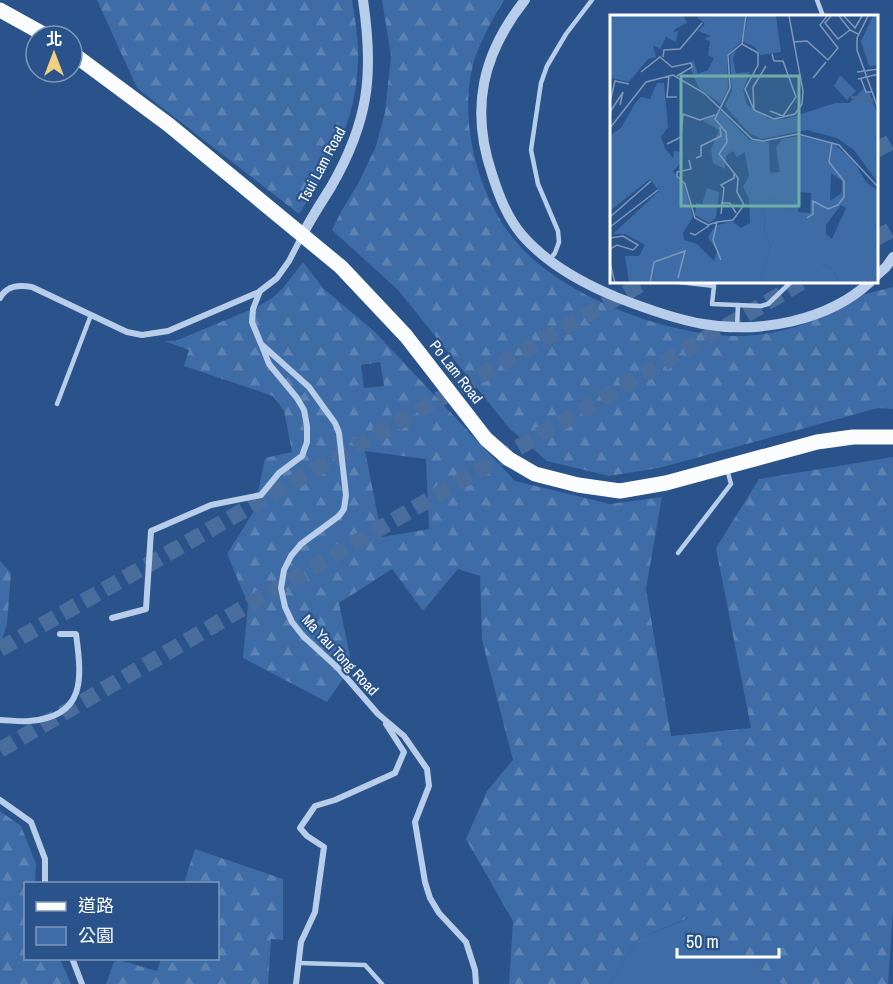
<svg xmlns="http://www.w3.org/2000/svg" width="893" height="984" font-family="'Archivo Narrow','Noto Sans TC',sans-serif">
  <defs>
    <pattern id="forest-firs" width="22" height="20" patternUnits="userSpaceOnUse" patternTransform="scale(1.5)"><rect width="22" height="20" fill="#3e6ca6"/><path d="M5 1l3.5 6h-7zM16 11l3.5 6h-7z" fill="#5b82b3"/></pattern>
  </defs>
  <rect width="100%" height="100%" fill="#29538a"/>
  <path fill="#3e6ca6" d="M689,918L782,984H609L638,939Z"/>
  <path fill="url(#forest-firs)" fill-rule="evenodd" d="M97,0H352C355,20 359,40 358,60C357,122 331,164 299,214L137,88Z
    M382,0H504C494,16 477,48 473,65C458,122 479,200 518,244C563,296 662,333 730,336C762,337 797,329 827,315C838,310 847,302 858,297C869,292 882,290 893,287V409L878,408L659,468L609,476L547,461L510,429L398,290L332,230L342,210L359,182L376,146L385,112L391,56Z
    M303,262L323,288L375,332L515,481L610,504L662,497L646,589L671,736L751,728L716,548L759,479L893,457V911L888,984H782L688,918L638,939L609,984H509L513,921L466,839L487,791L513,760L482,640L480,576L458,569L423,611L392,569L339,603L352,666L327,702L243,658L248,604L227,554L254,511L265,458L292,452L284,411L273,396L184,366L189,350L164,341H175L257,307L272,298L283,288ZM380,362L384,386L364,388L361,365ZM365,451L426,459L429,529L382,537Z
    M0,561L11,573L7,624L0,645Z
    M0,811L21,826L36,864L35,883L26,884V958L60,959L71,984H0Z
    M195,849L283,879V940L271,939L268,984H106L114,962L119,960L157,971L161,959L218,958V884L184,883Z"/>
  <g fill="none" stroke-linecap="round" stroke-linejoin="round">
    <path stroke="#496d9c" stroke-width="16" stroke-dasharray="16 8" stroke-linecap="butt" d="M876,150L893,141
      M876,238L893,229
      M0,649L645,282
      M0,750L802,282"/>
    <path stroke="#b8cde9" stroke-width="4.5" d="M817,0L823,16
      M550,259L555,253L559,242L558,231L538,184L531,150L541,83L547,66L566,34L592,0
      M679,282L714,286L712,304L761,306L768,304L791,282
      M737,327L738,305
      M57,404L91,315
      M678,553L731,484L727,469
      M299,963L365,965L382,984"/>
    <path stroke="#b8cde9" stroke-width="6" d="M302,236L289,261L277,278L260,291L253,309L252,322L261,344L309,387L335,423L339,433L346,495L344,509L339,516L301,544L291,556L284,570L281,588L285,607L292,622L303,636L338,668L378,714L404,736L427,769L429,786L415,822L425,882L430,898L439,913L466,942L475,970L476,984
      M0,298C7,285 19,285 32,287L127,332L142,335L168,331L259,292
      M112,618L146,609L151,531L211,505L261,495L279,473L302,456L307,442V426L304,410L297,398L269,364L262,346
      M0,720C9,720 19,722 29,721C86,717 82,678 76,634H60
      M0,800L31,822L45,859V884
      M72,958L82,984
      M296,984L301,942L315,912L324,847L307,836L300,828L315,806L335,800L395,773L404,752L386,724"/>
    <path stroke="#b8cde9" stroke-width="10" d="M525,0C482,54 470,109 492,174C499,196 507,217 522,235C547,264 582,283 616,297C644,308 674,319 703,324C759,334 828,321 870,282
      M303,234C311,218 321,203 331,187C369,121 374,74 363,0
      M876,276L886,267L893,257"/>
    <path stroke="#fafcfe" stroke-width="15" d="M0,10L47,36
      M72,53L169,125L341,267L406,336L486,439L509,459L535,474L578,485L620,491L666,483L817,442L853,437H893"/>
  </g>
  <g text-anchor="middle" stroke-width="4.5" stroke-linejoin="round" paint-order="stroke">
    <g font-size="15" fill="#fff" stroke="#29538a">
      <text transform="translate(322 165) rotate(-62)" y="5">Tsui Lam Road</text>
      <text transform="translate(456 372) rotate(52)" y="5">Po Lam Road</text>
      <text transform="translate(340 655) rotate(47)" y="5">Ma Yau Tong Road</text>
    </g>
  </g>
  <g transform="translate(610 15)">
    <rect width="268" height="268" fill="#29538a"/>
    <path d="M230,60L246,76L237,85L224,71ZM162,182L181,196V207L205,246L221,253L230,268H157L151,260L161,230L154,218L155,201L151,193Z" fill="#3e6ca6"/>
    <path d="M0,1H74L77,8L65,14L64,17L68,16L66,27L56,22L50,34L43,30L46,42L38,44L19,67L0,63ZM86,1H136L131,27L117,40L118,73L111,89L89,73L81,55L83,44L88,59L98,55L104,43L98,40L100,26L94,24L101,21L88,16L95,9ZM138,1H166L171,37L150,40L144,31L133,27ZM263,1H268V50L259,51L251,26ZM126,34L123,45L126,58L140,57L133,75L137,90L159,104H176L225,88H239L253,74L260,79L268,100V168L244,135L227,123L197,115L152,124L139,118L115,91L122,76L120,41ZM47,68H54L58,112L51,122L55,133L63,143L64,136L73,137L71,148L63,156L74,170L83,202L73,218L74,225L87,229L104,246L107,236L98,222L105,211L122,206L131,213L140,208L139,183L133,172L139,161L135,137L127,142L123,136L116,141L115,154L103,148L101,134L109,115L93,106L111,96L139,125L159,127L160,158L170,157L166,133L172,124L190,121L224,129L243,145L256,167L268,176V268H230L221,253L205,246L181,207V196L162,182L151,193L155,201L154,218L161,230L151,260L157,268H19L15,241H29L35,230L15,219H3L49,176L40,164L0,196V120L11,113L26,87L31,82L40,84ZM221,158L232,166V178L220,186ZM189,177L201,178L200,198L188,197ZM231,190L236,193L222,224L216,219V210ZM97,173L109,177L106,203L99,208L85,200L86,188L92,189Z" fill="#3e6ca6" fill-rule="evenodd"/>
    <path d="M174,192L195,208L191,219L194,227L217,226L206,266L189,253L191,244L175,231L173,213L178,203Z" fill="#3e6ca6"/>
    <path fill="none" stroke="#4c6990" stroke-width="3" d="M241,82L263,85"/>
    <path fill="none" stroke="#7f98b9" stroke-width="1.5" d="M221,1L215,8L228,24L240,15M229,1L240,15L248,19M234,1L245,13L252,1M258,1L247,23V35L269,96M183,27L197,26L218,45L228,33L210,10L217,1M132,29L136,1M53,42L54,35L70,34L92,8M31,57L50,42L62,52L81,48L82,52L67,61M247,57L269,54M59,60L57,82H67M203,63L216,47M248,64L269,59M251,64L256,77H262M0,87L5,66L19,69M144,95L143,72L156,51M160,96L173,101L186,82L173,46H164L162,39M0,97L13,77L10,90M0,113L36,67L63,60L94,78L142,124L153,126L188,119L229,130L269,173M57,129L71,122L73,99L90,105L105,100M86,143L91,141V131L111,121L110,112M79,145L81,154L67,157V161L75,169L85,203L98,210L107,207M111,188H120L126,198M111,199L114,173L111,170L124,163V158M0,202L41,166M197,203L203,199V186L218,194L228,190L234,182V166L219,147L222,127M0,212L48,175M80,218L85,220L100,210M0,223L13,221L28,230L23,235L7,230L0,234M111,245L103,225L107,207L123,205L134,190L127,177L128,163L109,139L117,127L116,117L105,104L120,73L118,40L132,29L148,38V50L135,74L144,95L164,104L185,99L192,89L193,76L179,1M0,248L5,268M40,268L44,247L75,236L68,263"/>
    <path fill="#6fada8" fill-opacity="0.15" stroke="#6fada8" stroke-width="3" d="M71,61H189V191H71Z"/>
    <rect width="268" height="268" fill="none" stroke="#fff" stroke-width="3"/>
  </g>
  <rect x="24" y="882" width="195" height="78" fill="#29538a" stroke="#7f98b9" stroke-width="1.5"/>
  <rect x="36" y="902" width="30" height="9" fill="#fafcfe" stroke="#7f98b9" stroke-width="1.5"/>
  <text x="78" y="912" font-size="18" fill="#ffffff">道路</text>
  <rect x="36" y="927" width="30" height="18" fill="#3e6ca6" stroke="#7f98b9" stroke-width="1.5"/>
  <text x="78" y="942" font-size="18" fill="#ffffff">公園</text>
  <g transform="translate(54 54)"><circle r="28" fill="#29538a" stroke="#7f98b9" stroke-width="1.5"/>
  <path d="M0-4.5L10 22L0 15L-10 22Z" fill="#f0d07f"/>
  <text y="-9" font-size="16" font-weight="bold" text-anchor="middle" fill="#ffffff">北</text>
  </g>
  <path d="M677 948v9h102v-9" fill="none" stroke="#ffffff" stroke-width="3"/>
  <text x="686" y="948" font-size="18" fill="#ffffff" stroke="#29538a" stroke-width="4.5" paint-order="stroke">50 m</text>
</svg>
